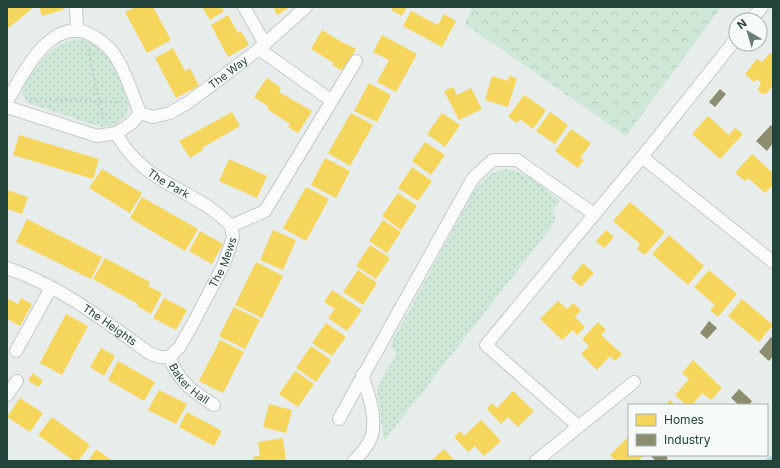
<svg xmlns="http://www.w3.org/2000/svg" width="780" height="468" font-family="Inter,sans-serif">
  <defs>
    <pattern id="grass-dots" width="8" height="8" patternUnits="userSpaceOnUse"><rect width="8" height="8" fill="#cfe7d6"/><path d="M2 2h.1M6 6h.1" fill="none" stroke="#b1c7b8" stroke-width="1.8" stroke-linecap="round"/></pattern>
    <pattern id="forest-crowns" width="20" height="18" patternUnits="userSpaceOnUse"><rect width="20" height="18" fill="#cfe7d6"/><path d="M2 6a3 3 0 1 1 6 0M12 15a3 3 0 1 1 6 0" fill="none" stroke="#b1c7b8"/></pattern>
  </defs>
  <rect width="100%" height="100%" fill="#e7edea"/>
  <path fill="url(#grass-dots)" d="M79,39L90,41L99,46L112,61L126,97L129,107L126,116L114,125L101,127L28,103L21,92C33,68 50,42 79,39Z
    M506,169C527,171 543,188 560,201L552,211L556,218L553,225L384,441L377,390L381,379L397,354L391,346L393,340L477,186L490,174Z"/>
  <path fill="url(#forest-crowns)" d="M472,7H721L626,136L465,24Z"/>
  <path fill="#f6d55c" d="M7,7H34L7,29Z
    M39,7H64L65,9L42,16Z
    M136,7H153L171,40L147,53L125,12Z
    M202,7H221L224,11L210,20Z
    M273,7H290L277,15Z
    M393,7H407L402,16L391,10Z
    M411,11L438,25L444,14L456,21L442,47L403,26Z
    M228,15L238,33L241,31L249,45L228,57L211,25Z
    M322,30L345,44V43L356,49L343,71L332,65L334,63L311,49Z
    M382,35L417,54L396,92L377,82L389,60L373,52Z
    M173,48L185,71L190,68L199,86L176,98L155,58Z
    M770,53L773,55V85L767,93L763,94L760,93L758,89L761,83L757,79L754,82L745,74L757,59L762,62Z
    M492,76L508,81L509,76L517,78L508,107L485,100Z
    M267,78L281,88L279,92L312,111L298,133L288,127L290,124L267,109L269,107L254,97Z
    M369,83L391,95L377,122L354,111Z
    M453,87L457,95L471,88L482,109L459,120L444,91Z
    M524,95L546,110L533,129L520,119L517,123L508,117Z
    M232,112L240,126L202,148L203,150L190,158L179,141Z
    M550,112L568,125L555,144L536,131Z
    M351,113L373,125L350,166L328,153Z
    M442,113L460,125L445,147L427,134Z
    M708,116L729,135L735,128L743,134L720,159L692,134Z
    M571,129L591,143L580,158L584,160L578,168L555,151Z
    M19,135L99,159L93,179L13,155Z
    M425,142L445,155L431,175L412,161Z
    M752,154L773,173V185L765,193L748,178L745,181L735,173Z
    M325,158L350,171L336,198L311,185Z
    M229,159L267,176L257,198L219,181Z
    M412,167L432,181L418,201L398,188Z
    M102,169L142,193L130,213L89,188Z
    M306,187L329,199L306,241L283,228Z
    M7,190L28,197L22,214L7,209Z
    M398,193L417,206L401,230L382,216Z
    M142,197L198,229L185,251L130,218Z
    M630,202L665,232L645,255L637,249L640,244L613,221Z
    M27,219L102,257L91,279L16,242Z
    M383,220L401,232L387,253L369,241Z
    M273,230L296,240L283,270L260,260Z
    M606,230L614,237L604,248L596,241Z
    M200,231L223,244L212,264L189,251Z
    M669,235L704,266L688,285L652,254Z
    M370,245L390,258L376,279L356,266Z
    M105,258L150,282L148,286L162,293L151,314L137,306L138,304L93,279Z
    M256,262L283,276L262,318L235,305Z
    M583,263L594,273L581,287L571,278Z
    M358,270L377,283L363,305L343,292Z
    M709,270L737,294L718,317L710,310L715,305L694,287Z
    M332,290L362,310L347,331L328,318L335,309L324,302Z
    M7,298L18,304L21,298L32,304L20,326L7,319Z
    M164,298L187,310L176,330L153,318Z
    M742,299L773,325L759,342L728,316Z
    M558,301L567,309L573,303L581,310L575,317L585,327L577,335L573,330L562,340L540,319Z
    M234,307L260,320L245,349L219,336Z
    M66,314L88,326L62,375L40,363Z
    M598,322L606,330L601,335L622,354L615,361L610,356L597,370L581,354L589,346L582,339Z
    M326,323L346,337L332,356L312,343Z
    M220,340L244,352L223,393L199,381Z
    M311,346L331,360L316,382L296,368Z
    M101,348L115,356L104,376L90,367Z
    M693,360L722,388L711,400L702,393L692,405H686L675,395L689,379L682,373Z
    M118,361L155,382L144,401L108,380Z
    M295,371L314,384L298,407L279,394Z
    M33,373L43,381L38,387L28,380Z
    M159,390L187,404L176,424L148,410Z
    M513,391L534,411L518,427L508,417L501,424L487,409L492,403L497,408Z
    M20,398L43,413L30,432L7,417Z
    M670,400L676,405H665Z
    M269,404L292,410L286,433L263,427Z
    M187,412L222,431L214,446L179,427Z
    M52,417L90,445L78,461H74L38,435Z
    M481,420L501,441L484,456L475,446L468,452L454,437L460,431L464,436Z
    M629,436V455H644L638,461H616L610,455Z
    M283,438L286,461H253V457L260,456L258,442Z
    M96,449L107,457L114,461H88Z
    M444,449L455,461H431Z"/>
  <path fill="#8c8c6e" d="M720,89L726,94L715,107L709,102Z
    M771,125L773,127V143L767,151L756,141Z
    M709,321L717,328L707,339L700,333Z
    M771,337L773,339V356L769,361L759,352Z
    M739,389L752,401L749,405H739L731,398Z
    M650,455H665L668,458L665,461H656Z"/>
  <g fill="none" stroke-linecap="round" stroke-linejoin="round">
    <path stroke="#a5d6dd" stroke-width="4.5" d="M767,461L773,458"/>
    <defs>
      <g id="minor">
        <path d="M76,7L77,30"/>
        <path d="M244,7L265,44"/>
        <path d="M751,20L762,7"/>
        <path d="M259,49L332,101"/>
        <path d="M7,102C22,74 53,12 93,36C103,42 112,49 117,59C127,75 133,96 140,113"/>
        <path id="s1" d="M7,107L97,136L116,133C145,187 194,187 231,226"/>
        <path id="s2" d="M140,113L153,117L170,113L189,102L259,49L306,7"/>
        <path d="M116,133L132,123L140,113"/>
        <path d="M642,157L773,262"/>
        <path d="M231,226L265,211L356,61"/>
        <path id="s3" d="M7,268C60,286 104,320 149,353L160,357H169"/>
        <path d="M16,351L51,288"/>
        <path id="s4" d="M169,357L179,348L190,329L224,264L233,237L231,226"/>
        <path id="s5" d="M169,357C180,383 191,390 214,405"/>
        <path d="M7,395L17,381"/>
        <path d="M339,419L473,178L493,160H517L594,214"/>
        <path d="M578,426L486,345L642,157L736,39"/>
        <path d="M354,461C359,456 364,450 368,444C380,425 369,395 362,375"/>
        <path d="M536,461L634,382"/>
      </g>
    </defs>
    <use href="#minor" stroke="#c4cac7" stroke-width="14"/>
    <path stroke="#c2ccca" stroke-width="2.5" stroke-dasharray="2 3" stroke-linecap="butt" d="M88,49L104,123
      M30,99L121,102"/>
    <use href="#minor" stroke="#fbfcfc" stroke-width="12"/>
  </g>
  <g text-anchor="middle" stroke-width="4" stroke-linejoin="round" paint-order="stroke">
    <g font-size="11" fill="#22443a" stroke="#f6fbf9">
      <text dy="4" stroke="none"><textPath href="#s2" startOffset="102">The Way</textPath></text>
      <text dy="4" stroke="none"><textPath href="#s1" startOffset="188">The Park</textPath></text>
      <text dy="4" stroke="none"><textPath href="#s4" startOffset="110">The Mews</textPath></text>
      <text dy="4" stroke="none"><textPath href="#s3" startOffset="118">The Heights</textPath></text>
      <text dy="4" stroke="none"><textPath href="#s5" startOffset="34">Baker Hall</textPath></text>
    </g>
  </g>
  <rect width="780" height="468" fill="none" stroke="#22443a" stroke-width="16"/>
  <rect x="628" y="404" width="140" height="52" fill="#f6fbf9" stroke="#a1b2ad"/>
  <rect x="636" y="414" width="20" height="12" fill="#f6d55c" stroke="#a1b2ad"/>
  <text x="664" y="424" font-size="12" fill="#22443a">Homes</text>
  <rect x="636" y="434" width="20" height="12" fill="#8c8c6e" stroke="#a1b2ad"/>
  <text x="664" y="444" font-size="12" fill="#22443a">Industry</text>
  <g transform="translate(748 32) rotate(322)"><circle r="19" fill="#f6fbf9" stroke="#a1b2ad"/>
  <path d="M0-3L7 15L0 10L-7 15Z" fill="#677f78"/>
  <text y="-6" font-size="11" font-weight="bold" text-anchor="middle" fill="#22443a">N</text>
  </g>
</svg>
